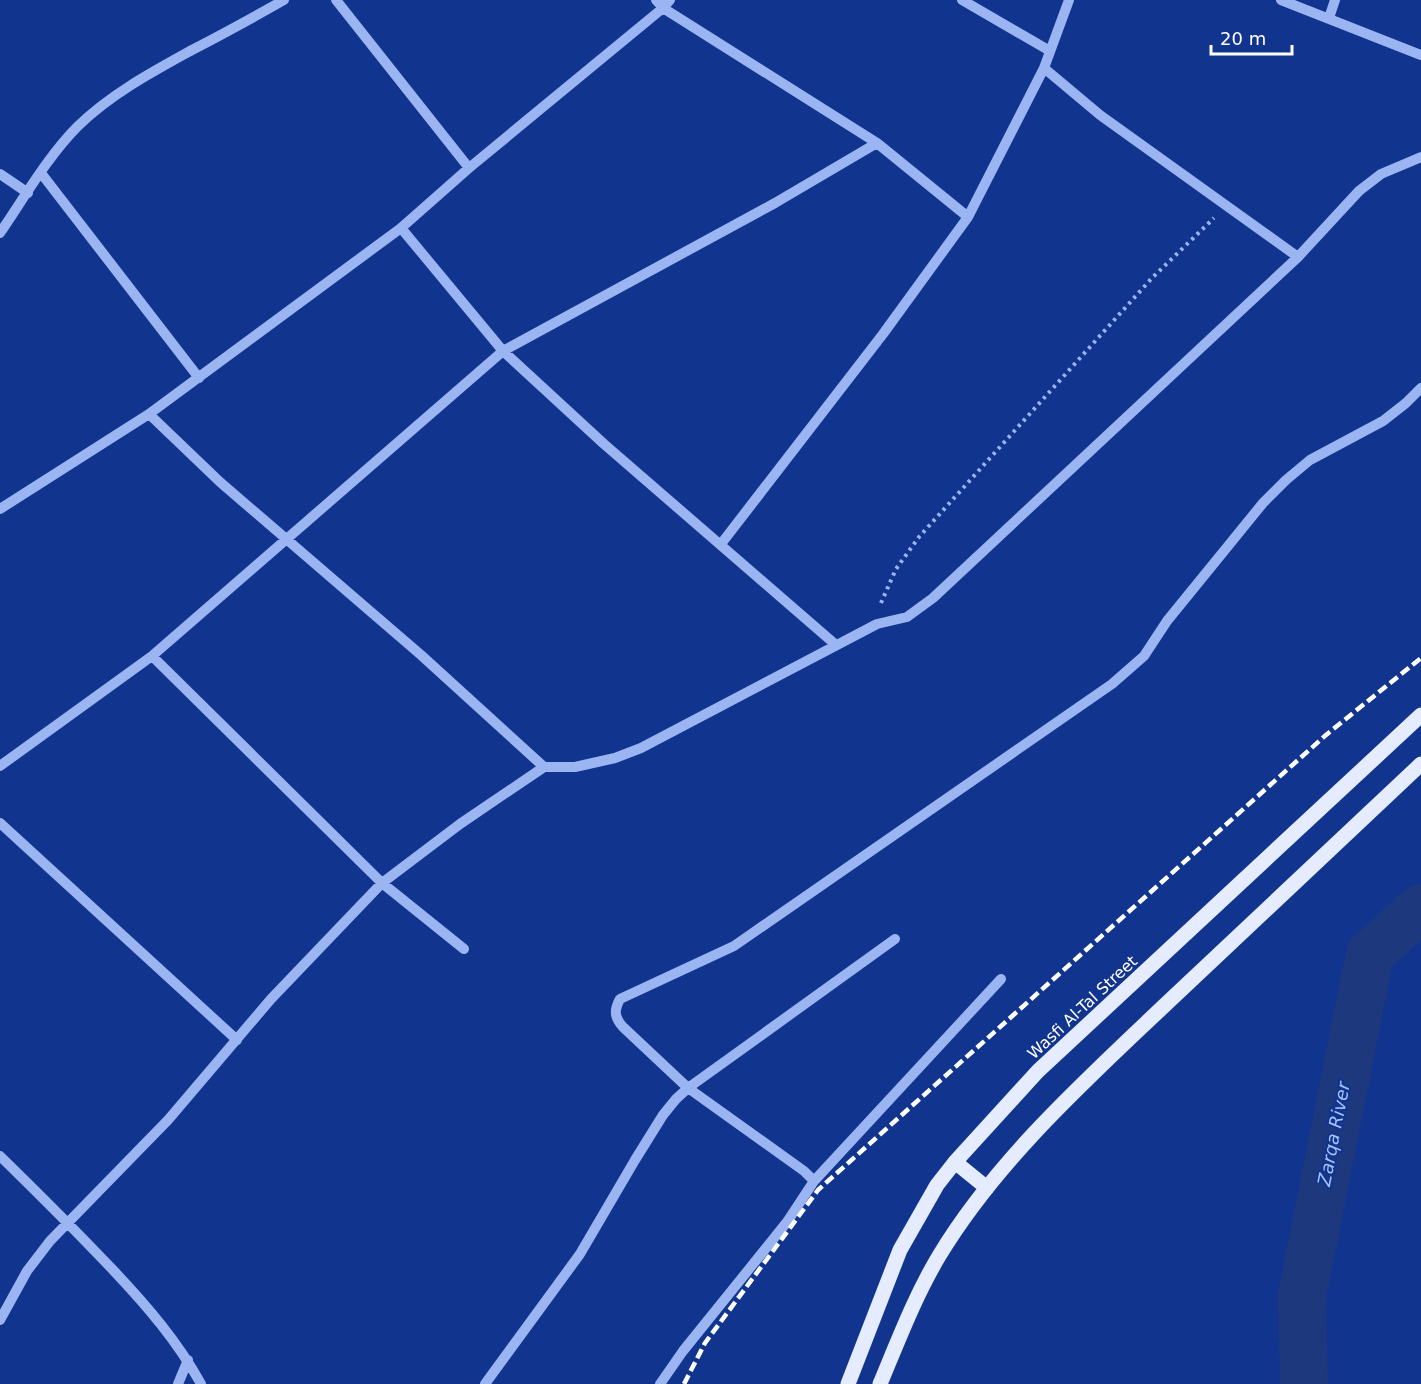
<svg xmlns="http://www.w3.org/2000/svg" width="1421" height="1384" font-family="'DejaVu Sans',sans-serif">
  <rect width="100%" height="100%" fill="#11358f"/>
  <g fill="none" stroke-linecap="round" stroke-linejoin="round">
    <path stroke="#1d387c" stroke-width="48" d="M1304,1384L1302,1295L1370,954L1421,908"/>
    <path stroke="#9ab5f2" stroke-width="4" stroke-dasharray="3 4.5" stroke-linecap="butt" d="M881,603L896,569L919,537L1152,278L1214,218"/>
    <path stroke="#9ab5f2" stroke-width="10" d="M336,0L469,168
      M656,0L663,8L877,143L968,217
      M962,0L1050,51
      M1281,0L1421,55
      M1329,18L1335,0
      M1044,68L1100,115L1298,257
      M41,173L199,378
      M0,174L28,193
      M401,228L503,351L604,444L836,645
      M0,233C24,198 48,156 78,126C111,94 152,72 192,50C223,34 254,17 284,0
      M149,414L220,482L421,655L544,767
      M0,509L149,414L401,228L469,168L663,8L670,0
      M721,544L883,334L968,217L1044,68L1069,0
      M152,656L382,883L464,949
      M0,766L152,656L503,351L775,203L877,143
      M0,823L237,1040
      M0,1156C39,1194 77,1232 114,1271C147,1306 178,1342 201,1384
      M814,1181L1001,979
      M0,1320L27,1271L50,1241L168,1120L271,999L382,883L460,824L544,767H575L615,758L641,748L877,624L907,617L933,598L1298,257L1359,191L1381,174L1421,157
      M178,1384L188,1360
      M485,1384L580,1254L635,1160L663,1115L676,1099L688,1088L895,939
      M660,1384L683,1351L787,1222L814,1181L804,1171L688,1088L623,1027C614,1017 614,1010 620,999L734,946L1112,684L1144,656L1167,621L1263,503L1286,480L1310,460L1383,421L1406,403L1421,388"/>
    <path stroke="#e6ecff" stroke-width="15" d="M955,1162L987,1188
      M848,1384L900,1250L937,1185L955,1162L1038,1071L1421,715
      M880,1384C898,1341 915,1296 939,1256C997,1160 1085,1081 1166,1004C1251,924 1336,844 1421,764"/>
    <path stroke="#fff" stroke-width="4.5" stroke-dasharray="10 4.5" stroke-linecap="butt" d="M684,1384L705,1343L818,1190L1326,735L1421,658"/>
  </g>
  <g text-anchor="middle" stroke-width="4.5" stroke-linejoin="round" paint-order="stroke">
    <g font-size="16" fill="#fff" stroke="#11358f">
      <text transform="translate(1082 1007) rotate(-43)" y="6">Wasfi Al-Tal Street</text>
    </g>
    <g font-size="18" font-style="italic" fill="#a6c0f9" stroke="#11358f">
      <text transform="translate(1334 1134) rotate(-79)" y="6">Zarqa River</text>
    </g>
  </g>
  <path d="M1211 45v9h81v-9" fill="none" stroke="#ffffff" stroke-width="3"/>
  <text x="1220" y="45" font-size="18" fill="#ffffff" stroke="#11358f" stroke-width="4.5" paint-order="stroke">20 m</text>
</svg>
